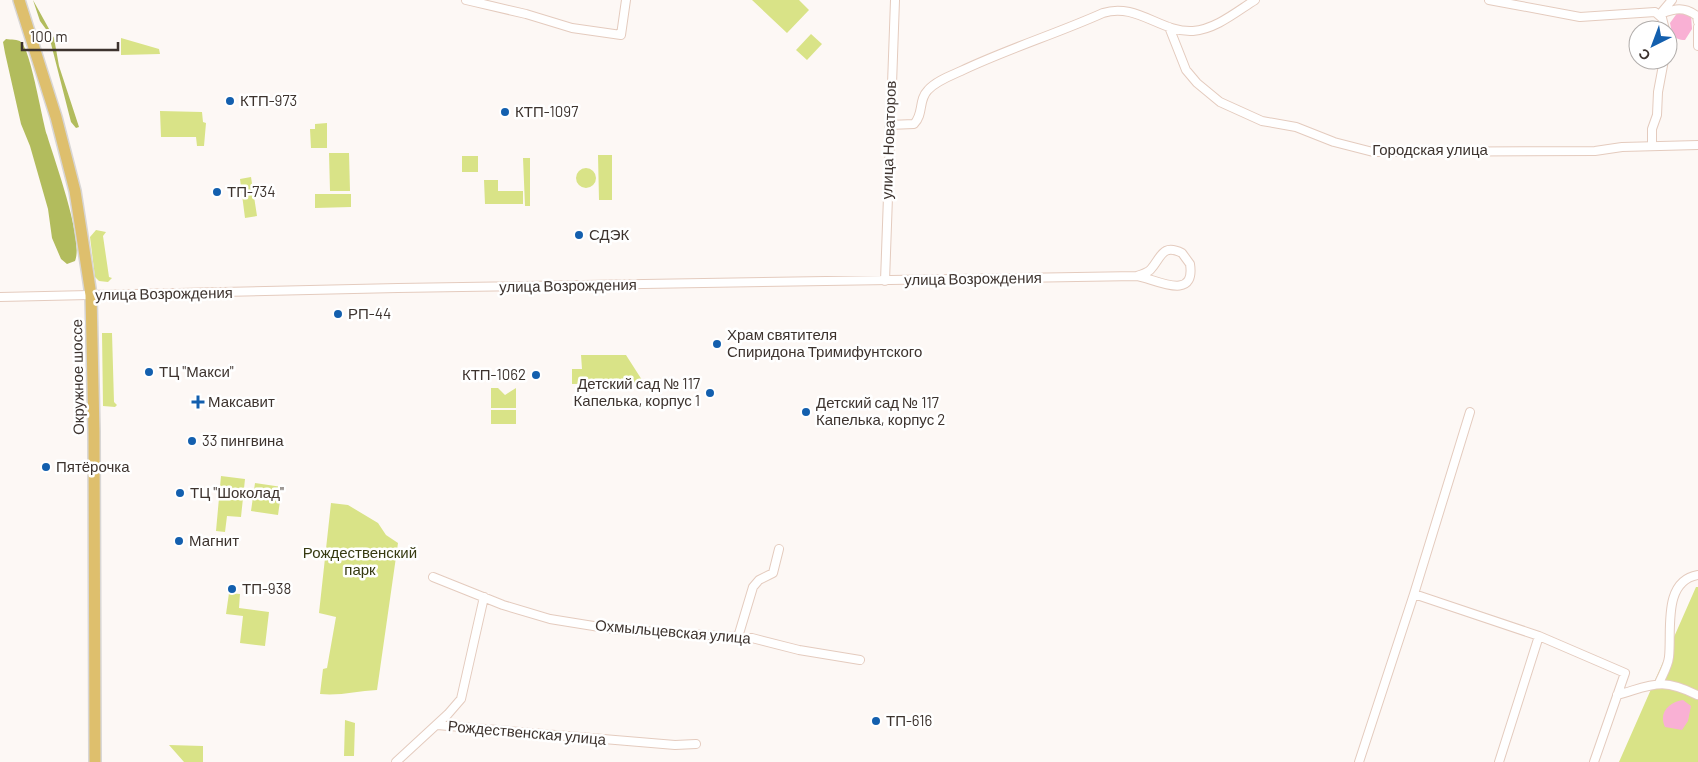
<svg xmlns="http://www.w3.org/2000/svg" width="1698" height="762" font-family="Barlow,sans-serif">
  <rect width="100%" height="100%" fill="#fdf8f5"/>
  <path fill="#d9e387" d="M752,0H799L809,10L787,33Z
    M811,34L822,44L807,60L796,50Z
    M121,38L159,49L160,54L121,55Z
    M160,111L202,112L203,122L206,123L204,146H197L196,137H161Z
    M327,123V148H311L310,129H315V124Z
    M329,153H349L350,191H330Z
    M598,155H612V200H599Z
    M462,156H478V172H462Z
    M523,158H530V206H525Z
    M576 178a10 10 0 1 1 20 0a10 10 0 1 1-20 0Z
    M251,177L257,216L245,218L240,179Z
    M484,180H498V191H523V204H485Z
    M315,194H351V207L315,208Z
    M96,230L106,232L103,236L109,277L112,278L108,282L99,281L95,277L90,237Z
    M102,333H112L114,402L117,405L115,407L103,406Z
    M581,355H626L642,380V383L572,384V369H582Z
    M491,388H498L505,395L516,388V408H491Z
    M491,410H516V424H491Z
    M221,476L245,479L241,517L227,516L225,532L216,531Z
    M255,483L282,487L278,515L251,511Z
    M331,503L348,505L378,523L386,535L398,543L377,690C357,691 340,696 320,694L323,669L327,668L336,617L319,613Z
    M1696,587H1698V762H1619Z
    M229,593L240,594L239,608L269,612L265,646L240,643L243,616L226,614Z
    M345,720L355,723L354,756H344Z
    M169,745L203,746V762H184Z"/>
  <path fill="#b2bc5d" d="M33,0L54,38L59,66L79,127L76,128L71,122L48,32L40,21Z
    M6,39C11,40 18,39 21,42C31,51 42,119 47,135C54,159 84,240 75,261L67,264L61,259L52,238L48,209L30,146L21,124L5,53L3,42Z"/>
  <path fill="#f9b0d4" d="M1678,12L1691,15L1692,29L1685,40C1673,40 1672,33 1670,23Z
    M1683,700L1691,706L1688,721L1682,730L1665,727C1658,712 1670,702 1683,700Z"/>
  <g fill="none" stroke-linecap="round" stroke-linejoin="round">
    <defs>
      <path id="minor" d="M466,0L526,14L572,28L621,35L626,0
        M1489,0L1580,17L1655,12L1662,18L1665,30
        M1661,13L1672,0
        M1660,14C1675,9 1683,6 1697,16L1698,22
        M1169,27L1186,70L1197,83L1220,102L1262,121L1296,127L1334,142L1373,152L1595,151L1622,147L1698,145
        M1698,46V27
        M889,125L914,124C924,114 918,100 928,90C936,81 950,76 961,71C1007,49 1056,34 1103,13C1136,2 1161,33 1193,31C1216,29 1236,12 1255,0
        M1652,146V129L1657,115L1658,92L1664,60
        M885,281L895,0
        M0,297L398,288L1137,276C1153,278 1196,303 1190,264L1182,253C1162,243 1161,258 1151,269C1148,273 1142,274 1137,276
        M433,577L503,605L550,619L612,629L752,638L799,650L860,660
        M1414,594L1539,636L1499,762
        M1539,636L1625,673L1594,762
        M738,637L753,587L759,580L773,573L779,549
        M1659,683C1663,674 1668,666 1669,657C1672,631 1662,581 1698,575
        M1617,695C1653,685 1661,677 1697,695
        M437,725L675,745L696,744
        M396,762L448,714L461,699L484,597
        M1359,762L1414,594L1470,412"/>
      <path id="primary" d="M19,0L56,117L75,191L91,295L94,432L95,762"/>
    </defs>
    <use href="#minor" stroke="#e4cbbe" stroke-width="10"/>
    <use href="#primary" stroke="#d8d6d5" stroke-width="14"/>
    <use href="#minor" stroke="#fff" stroke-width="8"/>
    <use href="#primary" stroke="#debf6d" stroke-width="11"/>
  </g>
  <g fill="#135fae" stroke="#fff" stroke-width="2">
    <circle cx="230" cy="101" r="5"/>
    <circle cx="505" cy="112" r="5"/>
    <circle cx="217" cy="192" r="5"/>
    <circle cx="579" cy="235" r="5"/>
    <circle cx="338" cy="314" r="5"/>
    <circle cx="717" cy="344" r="5"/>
    <circle cx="149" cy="372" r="5"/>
    <circle cx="536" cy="375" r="5"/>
    <circle cx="710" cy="393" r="5"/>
    <path d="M195.5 394.5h5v5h5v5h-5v5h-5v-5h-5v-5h5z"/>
    <circle cx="806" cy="412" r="5"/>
    <circle cx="192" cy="441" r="5"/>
    <circle cx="46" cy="467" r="5"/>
    <circle cx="180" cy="493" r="5"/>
    <circle cx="179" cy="541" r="5"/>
    <circle cx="232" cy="589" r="5"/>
    <circle cx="876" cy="721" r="5"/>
  </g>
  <g text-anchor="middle" stroke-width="5" stroke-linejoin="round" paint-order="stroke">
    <g font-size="15" fill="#3d332e" stroke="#fff" text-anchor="start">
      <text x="240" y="106">КТП-973</text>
      <text x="515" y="117">КТП-1097</text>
      <text x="227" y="197">ТП-734</text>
      <text x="589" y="240">СДЭК</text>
      <text x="348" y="319">РП-44</text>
      <text x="727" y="340">Храм святителя<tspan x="727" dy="17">Спиридона Тримифунтского</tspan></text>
      <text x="159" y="377">ТЦ "Макси"</text>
      <text x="526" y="380" text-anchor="end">КТП-1062</text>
      <text x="700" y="389" text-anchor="end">Детский сад № 117<tspan x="700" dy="17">Капелька, корпус 1</tspan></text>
      <text x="208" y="407">Максавит</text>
      <text x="816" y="408">Детский сад № 117<tspan x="816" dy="17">Капелька, корпус 2</tspan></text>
      <text x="202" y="446">33 пингвина</text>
      <text x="56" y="472">Пятёрочка</text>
      <text x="190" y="498">ТЦ "Шоколад"</text>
      <text x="189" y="546">Магнит</text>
      <text x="242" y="594">ТП-938</text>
      <text x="886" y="726">ТП-616</text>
    </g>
    <g font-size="15" fill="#3d332e" stroke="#fff">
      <text transform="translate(889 140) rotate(-88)" y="5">улица Новаторов</text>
      <text x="1430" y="155">Городская улица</text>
      <text transform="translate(973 279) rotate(-1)" y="5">улица Возрождения</text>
      <text transform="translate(568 286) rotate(-1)" y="5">улица Возрождения</text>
      <text transform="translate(164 294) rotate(-1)" y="5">улица Возрождения</text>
      <text transform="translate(78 377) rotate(-91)" y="5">Окружное шоссе</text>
      <text transform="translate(673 632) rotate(5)" y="5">Охмыльцевская улица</text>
      <text transform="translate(527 733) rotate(5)" y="5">Рождественская улица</text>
    </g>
    <g font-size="15" fill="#363a11" stroke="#fff">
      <text x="360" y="558">Рождественский<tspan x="360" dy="17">парк</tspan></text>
    </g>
  </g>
  <g transform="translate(1653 45) rotate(222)"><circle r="24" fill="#ffffff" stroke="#b1adab"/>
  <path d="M0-4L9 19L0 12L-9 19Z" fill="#135fae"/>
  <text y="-8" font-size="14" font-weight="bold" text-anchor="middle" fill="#3d332e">С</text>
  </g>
  <path d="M22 42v8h96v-8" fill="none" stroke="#3d332e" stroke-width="2.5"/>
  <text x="30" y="42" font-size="15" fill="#3d332e" stroke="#ffffff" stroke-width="4" paint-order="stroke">100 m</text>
</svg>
